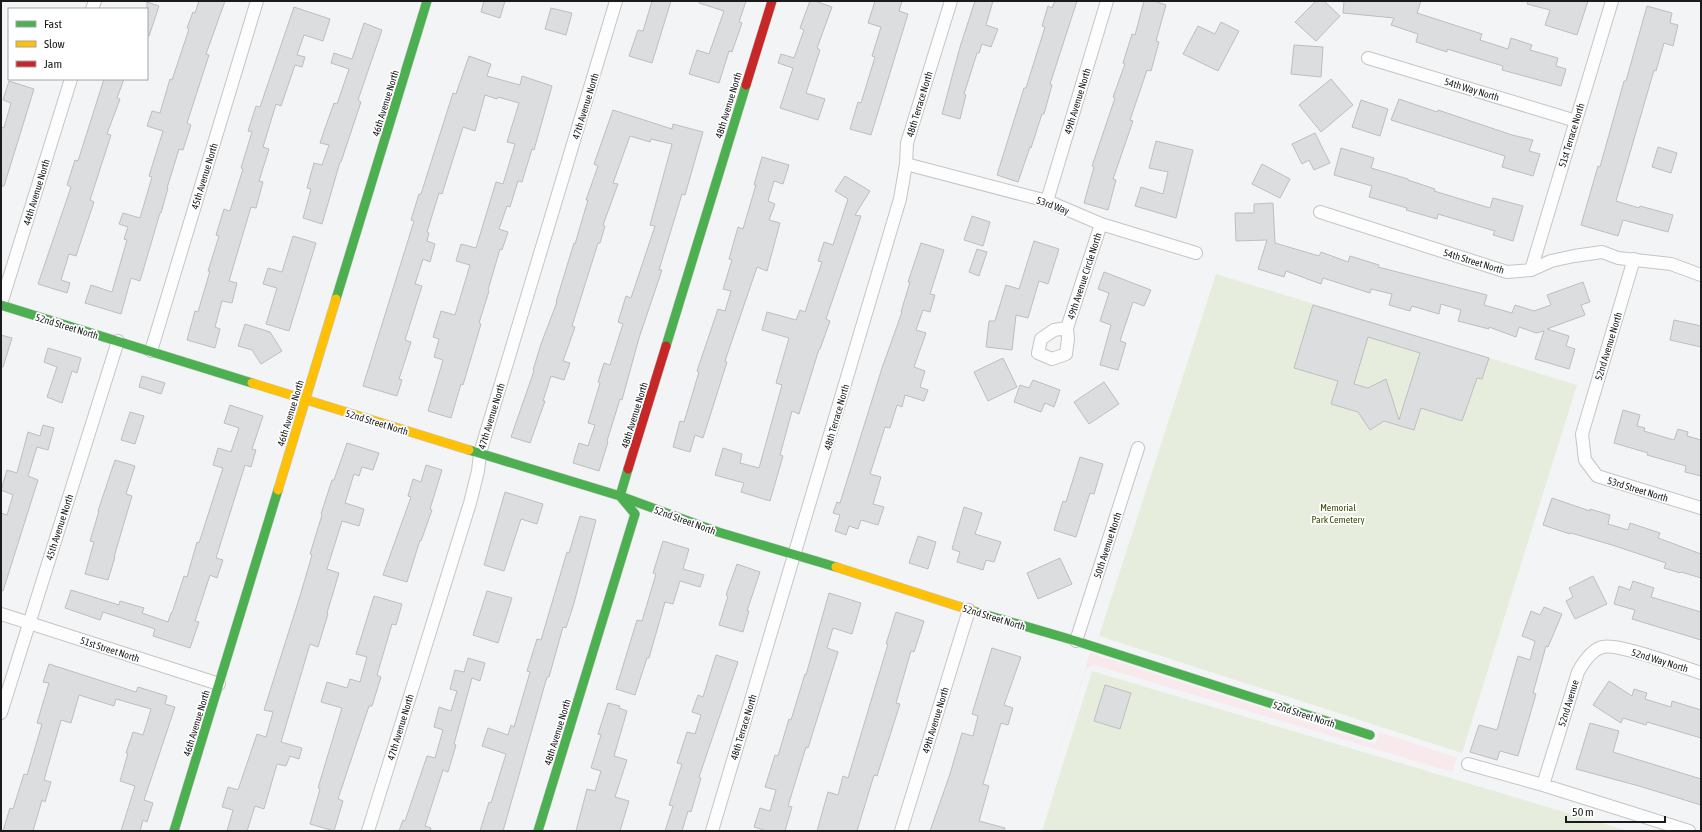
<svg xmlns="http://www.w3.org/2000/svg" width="1702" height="832" font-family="'Asap Condensed',sans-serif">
  <rect width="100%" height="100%" fill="#f3f4f5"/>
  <path fill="#f8eaec" d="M1090,653L1375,744L1379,732L1457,758L1452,772L1094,665L1086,669L1035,831Z"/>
  <path fill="#e7eddc" d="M1216,274L1577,385L1462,753L1099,636Z
    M1092,671L1628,831H1042Z"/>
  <path fill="#dcddde" stroke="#bebebf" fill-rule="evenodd" d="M199,1H225L206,54L209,55L187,123L191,125L183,150L179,149L167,188H168L161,213H160L140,281L131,278L121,314L85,303L91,285L112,292L127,240L124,239L128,227L119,224L123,213L140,218L152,177L149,176L163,131L147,126L152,111L160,113L170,79L172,80L189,29L187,28L193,12L195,13Z
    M484,1H505L500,18L481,12Z
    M652,1H671L652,63L629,56L638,30L643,31Z
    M700,1H746L739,22L742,23L732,52L729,51L719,83L689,74L697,50L709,54L724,11L699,3Z
    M810,1H815L832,7L817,48L820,50L806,93L825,99L818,120L780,108L793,68L778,63L781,54L794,58L804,30L800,28Z
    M875,1H902L899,11L908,14L871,135L850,129L858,102L861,103L875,57L872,56L881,27L868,23Z
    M975,1H993L986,25L998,29L991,47L982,44L979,53H977L964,94L966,95L960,119L942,114L960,47Z
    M1055,1H1077L1050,84L1052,85L1044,114H1042L1031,148L1030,147L1018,182L997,175L1024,88H1026L1045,27L1042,26L1048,6L1052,8Z
    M1144,1H1154L1166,5L1156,41L1159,42L1151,71L1147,70L1130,120L1133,121L1113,179L1116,180L1108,210L1084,203L1094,167L1092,166L1115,98L1113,97L1125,64L1123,63L1132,34L1135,35Z
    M1316,1H1324L1340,16L1316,41L1295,22Z
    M1344,1H1421L1417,13L1482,34L1480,40L1508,49L1511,38L1532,45L1530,50L1558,58L1556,66L1566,69L1561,86L1502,70L1503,66L1447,49V52L1416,42L1418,34L1391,25L1394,18L1343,13Z
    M1528,1H1588L1577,35L1545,25L1550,10L1527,4Z
    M147,2L159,6L149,36L147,35Z
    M1647,6L1672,13L1670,23L1678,25L1673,46L1664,43L1656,71L1654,70L1616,201L1639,208L1640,206L1673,215L1668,232L1623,220L1618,236L1581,225L1598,166L1600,167L1624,81H1626Z
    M294,7L330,19L323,41L304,35L297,55L305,57L302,67L295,65L281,106L276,104L263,147L269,149L259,181L263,182L256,208L251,207L229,281L237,283L232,303L222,301L215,327L220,329L215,348L187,340L195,311L198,312L210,271H208L219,236L216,235L224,209L230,211L243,169L241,168L252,132L248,131L256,106L260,107Z
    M551,8L572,13L566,35L545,29Z
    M1221,22L1239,31L1218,71L1183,54L1198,26L1215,34Z
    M364,23L382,30L358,100L361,102L341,162H340L322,224L303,218L311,189L307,188L314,163L322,165L329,145L320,143L324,131L334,103L337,104L349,69L331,63L334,53L352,59Z
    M1294,45L1323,47L1321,77L1291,74Z
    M469,56L491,64L487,76L520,85L522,76L552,86L534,150L532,149L522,182L518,181L510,207L507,206L499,229L508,232L502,250L500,249L488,290L489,291L479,323L481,324L468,368L463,385L461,384L451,418L428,411L443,360L434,357L439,339L433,337L441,311L455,315L470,265L456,261L461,244L476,248L496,182L503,184L515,144L507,142L519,103L498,97L497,99L485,95L475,131L463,127L442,194L439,193L427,232L429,233L427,241L435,244L430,262L423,259L415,284L422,286L405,340L411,342L399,379L402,380L397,396L363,386L414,221L411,220L419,194H421L453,93L456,94Z
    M104,79H124L117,98L120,99L107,134L111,135L90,200L94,202L76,256L69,254L61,280L70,283L67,293L38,284L71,187L67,185L75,160L78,161Z
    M1331,79L1353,105L1321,132L1299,105Z
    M9,81L34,89L4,186H1V127L4,128L11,103L3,100Z
    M1399,99L1437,112L1438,110L1512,135L1533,140L1529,151L1540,154L1533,176L1502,167L1505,156L1391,120Z
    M1361,100L1388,109L1380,136L1352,127Z
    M613,110L672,129L673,124L703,132L685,195L682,194L659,270H662L639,338L622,400L620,399L607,441L608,442L599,471L573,463L579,443L588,446L595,425L588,423L600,383L598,382L604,363L610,365L623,324L618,322L626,296L631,298L655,226L650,225L672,144L651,139L650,142L630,136L613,183L618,184L603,225L605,226L600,243H598L572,326L575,327L563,361L570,363L564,380L551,376L543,401H545L530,443L511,437L534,371L533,370L541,344L557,302H556L574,243L575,244L588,200H586L598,166L594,164Z
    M1315,133L1330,163L1314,170L1309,160L1302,164L1292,144Z
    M1156,141L1193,150L1176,218L1135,206L1141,187L1163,194L1168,172L1149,168Z
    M1658,147L1677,153L1671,173L1652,167Z
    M1341,148L1374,158L1371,168L1408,179V180L1435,189L1434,191L1490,208L1493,198L1523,206L1513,241L1493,235L1495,231L1438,214L1437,219L1406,210L1407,208L1369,197L1372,186L1334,175Z
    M762,157L789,165L783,184L774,181L768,201L775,204L769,220L780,223L767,271L757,267L725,361L727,362L703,438L695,435L690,452L673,447L680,421L684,422L699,372L697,371L718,309L725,311L731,291L723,289L732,260L729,259L738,227L743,229L756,185H754Z
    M1262,164L1290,179L1280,198L1252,184Z
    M845,176L870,191L855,215L861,216L826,319L830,321L820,349H819L799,414L792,411L780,455L783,456L770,501L741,492L744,483L715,475L723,448L742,454L740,463L759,468L782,385L776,383L789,338L762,330L767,312L796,320L800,310L805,312L822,262L818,261L824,242L833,245L848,199L835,191Z
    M1273,203L1275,243L1319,256L1321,252L1348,262L1350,256L1379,265L1378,267L1487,295L1484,305L1512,313L1515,305L1534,311L1551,305L1547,295L1583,282L1590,302L1581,305L1585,315L1547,329L1569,336L1566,346L1575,349L1569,369L1535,359L1544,331L1536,333L1519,327L1516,337L1489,327V329L1458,321L1461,310L1441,304L1439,314L1412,306L1410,311L1389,305L1392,294L1371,289L1370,293L1323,278L1321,284L1286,271L1284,277L1258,269L1267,240L1236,241L1235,213H1254V204Z
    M972,216L990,222L983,246L964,240Z
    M293,236L316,243L289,331L266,324L277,288L263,284L268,268L282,272Z
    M1034,241L1059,249L1048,284L1039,281L1028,318L1016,315L1012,350L986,347L989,321H995L1006,285L1019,289Z
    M921,243L944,250L930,294L935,295L930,312L923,310L916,330L926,333L914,367L925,371L920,387L928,390L924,401L905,395L902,407L897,405L890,428L885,427L870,474L881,477L873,504L884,507L878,525L861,520L858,529L849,526L846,535L835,531L840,515L833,513L837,502L840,503L882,368L902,312H901L910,282H908Z
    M977,249L987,252L979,276L969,272Z
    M1104,272L1151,290L1144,306L1133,302L1120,341L1126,343L1118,370L1100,365L1111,325L1100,321L1109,293L1098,289Z
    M1313,305L1489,358L1482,379L1477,378L1462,421L1421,408L1414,430L1384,421L1370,430L1358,412L1331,404L1338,381L1294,368ZM1368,337L1420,353L1399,420L1386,379L1368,388L1354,384Z
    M1674,320L1701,326V347L1670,340Z
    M245,324L270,332L282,351L261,364L252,350L238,346Z
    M1,335L12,338L3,367H1Z
    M48,348L81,358L77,373L72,371L62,403L47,397L57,367L44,362Z
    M1003,358L1017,387L988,401L974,372Z
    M142,376L165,383L161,394L139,387Z
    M1033,380L1060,390L1054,407L1045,403L1041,412L1014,402L1020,385L1029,388Z
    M1104,382L1119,404L1089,424L1074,402Z
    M230,405L263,416L252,449L256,450L251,467L245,465L216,558L223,560L217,578L210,575L195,621L199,622L190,648L153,636L155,629L103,612L100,620L65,608L71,590L119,605L120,601L144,608L142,613L168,622L171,613H172L184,576L187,577L197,542L199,543L223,468L213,465L218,448L231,452L239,428L224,423Z
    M1623,410L1640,415L1637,426L1645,428L1644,431L1674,440L1678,429L1688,432L1687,436L1701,440V476L1685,472L1686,466L1647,455L1648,453L1614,443Z
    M130,412L144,416L135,444L121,440Z
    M43,425L54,428L48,450L37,447L28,476L38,480L3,591L1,590V513L7,515L13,495L1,490L7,470L17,473L28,432L40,436Z
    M347,443L379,453L373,470L362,467L359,476L354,474L345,503L364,509L359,526L342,521L327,569L339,573L327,613L328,614L318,647L310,644L281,742L302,748L299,759L290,756L286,766L277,764L264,809L255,806L247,831H227L233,810L222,807L228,787L238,790L257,734L266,737L273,712L264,710L300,596L312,555L310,554L322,515L321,514L332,480H334Z
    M1080,457L1103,464L1094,494L1090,493L1076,537L1054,530L1063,501L1066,502Z
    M115,460L135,466L126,494L132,496L114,557H115L108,580L85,574L94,542L90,541L99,511H98Z
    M426,465L442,470L430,509L432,510L421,541L420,540L407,582L383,575L411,497L408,496L413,479L421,482Z
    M505,492L543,504L537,524L521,519L504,571L484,565Z
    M1552,498L1590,511V509L1610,515L1608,524L1628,530L1630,523L1660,533L1658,538L1701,554V578L1681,572L1680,573L1664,568L1666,563L1612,545L1571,533L1570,534L1543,525Z
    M964,507L982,513L975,534L1001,542L994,562L986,560L983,570L957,562L960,552L952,549Z
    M580,516L596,520L574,603L566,628L563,627L549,677H547L503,831H480L489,802L491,803L506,754L482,746L488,728L508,735L511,725L514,727L530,672L527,671L537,639L541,640L567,552L569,553Z
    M918,536L936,542L928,569L909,563Z
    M663,541L689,549L683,569L704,575L700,587L680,581L673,604L665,602L649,658H647L635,695L616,689L637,620L642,621L656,574L653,573Z
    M1060,558L1072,584L1038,599L1027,573Z
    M737,564L760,572L747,611H749L743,632L719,625L728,596L726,595Z
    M1593,576L1607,604L1575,619L1566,601L1573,597L1569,588Z
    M1633,581L1654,588L1651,597L1701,612V640L1632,619L1635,610L1614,604L1619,586L1630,590Z
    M487,591L512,598L498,643L473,635Z
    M829,593L861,603L852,634L833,628L827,648L838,652L808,748L806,747L788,806L792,807L785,831H767L754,827L760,808L770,811L776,790L765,787L775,755L778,756L789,719L791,720L805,674L806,675Z
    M374,596L402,604L396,625L392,624L377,675L381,677L372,706H369L338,799L343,801L334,831L310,824L320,789L318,788L342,708L321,702L327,682L347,688L350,679L360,682L367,657L356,654Z
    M1544,607L1562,614L1548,647L1546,646L1533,693L1536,694L1518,756L1500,751L1497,760L1470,752L1479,725L1497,730L1518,656L1530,660L1535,641L1522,636L1531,611L1540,615Z
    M896,612L924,621L914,652L911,651L896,703L900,704L877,776L874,775L857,831H817L828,792L838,795L843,776L848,778L888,644H886Z
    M992,648L1021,657L1004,705L1013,708L1008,725L1001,723L983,784L989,786L979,821L1005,828L1004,831H930L950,774L962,733L973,736L978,716L972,714Z
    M716,655L738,662L699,777L701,778L691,812L688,811L682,831H665L673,806L669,805L682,764L677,763L687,732L695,734L701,715L692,712L698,695L703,697Z
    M468,658L485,663L480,681L472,678L454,744L456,745L448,772L443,770L425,826L431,828L430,831H399L403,820L405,821L427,756L435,758L443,730L434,727L439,707L451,711L457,691L450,689L455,670L464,672Z
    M49,664L136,692L138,687L167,696L165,704L175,707L144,800L153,803L147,822L143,820L140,831H121L135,786L120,781L128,753H126L133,732L143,735L151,709L116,699L114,706L79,695L71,723L61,720L44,780L51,782L45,802L42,800L33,831H3L10,808L13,809L24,774L27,775L42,724L37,723L49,683L43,682Z
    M1609,681L1632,696L1634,689L1647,693L1645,699L1671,707L1672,701L1701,710V738L1647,722L1646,725L1623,718L1621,723L1593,705Z
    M1105,685L1131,693L1120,729L1094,721Z
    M608,703L620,706L619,708L627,711L614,756L627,760L615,797L629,801L620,831H576L587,789L595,791L601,771L591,768L601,735L598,734Z
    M1590,723L1619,731L1613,752L1701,779V805L1639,786L1576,769Z"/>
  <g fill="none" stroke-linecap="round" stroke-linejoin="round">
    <defs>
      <path id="street" d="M92,9L95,1
        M1368,58L1576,121
        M906,164L1047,201L1101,224L1196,253
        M1047,201L1107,1
        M1320,212L1507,272L1531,270L1551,261L1574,256L1602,252L1618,258L1671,264L1701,275
        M1634,259L1582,434L1585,460L1597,476L1701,508
        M1531,270L1612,1
        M1,304L71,79
        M1067,328L1054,330L1041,339L1038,353L1052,359L1066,354L1068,339L1067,328L1101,224
        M151,351L257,1
        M1,614L219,684
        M1076,641L1138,448
        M1,713L118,341
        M1468,764L1543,785L1689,831
        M1543,785L1578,672C1583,663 1592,649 1603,647C1618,643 1683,667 1701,673
        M368,831L470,503L478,471L480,453L616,1
        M712,831L900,199L906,164L907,143L951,1
        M901,831L969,610"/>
      <path id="fast" d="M336,299L427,1
        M1,305L252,383
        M666,346L746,85
        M469,450L620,496L718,532L836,567
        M973,611L1076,641L1370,735
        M174,831L278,490
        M538,831L635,514L620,496L628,469"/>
      <path id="slow" d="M252,383L469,450
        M278,490L336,299
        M836,567L973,611"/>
      <path id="jam" d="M746,85L772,1
        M628,469L666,346"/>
    </defs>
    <use href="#street" stroke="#c4c5c6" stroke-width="14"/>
    <use href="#fast" stroke="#c4c5c6" stroke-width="10"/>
    <use href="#slow" stroke="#c4c5c6" stroke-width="10"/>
    <use href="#jam" stroke="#c4c5c6" stroke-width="10"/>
    <use href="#street" stroke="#fdfdfe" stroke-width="12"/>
    <use href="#fast" stroke="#4caf50" stroke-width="9"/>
    <use href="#slow" stroke="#ffc107" stroke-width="9"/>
    <use href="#jam" stroke="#c62828" stroke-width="9"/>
  </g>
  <g text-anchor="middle" stroke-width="3.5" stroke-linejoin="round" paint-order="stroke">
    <g font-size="10" fill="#1a1b1c" stroke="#fff">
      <text transform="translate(1472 89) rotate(17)" y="4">54th Way North</text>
      <text transform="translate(1077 101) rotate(-73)" y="4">49th Avenue North</text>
      <text transform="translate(385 103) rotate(-73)" y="4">46th Avenue North</text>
      <text transform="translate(919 104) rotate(-73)" y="4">48th Terrace North</text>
      <text transform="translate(728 105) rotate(-73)" y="4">48th Avenue North</text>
      <text transform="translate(585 106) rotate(-73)" y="4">47th Avenue North</text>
      <text transform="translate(1571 135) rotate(-73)" y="4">51st Terrace North</text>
      <text transform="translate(204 176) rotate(-73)" y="4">45th Avenue North</text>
      <text transform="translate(36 192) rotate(-73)" y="4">44th Avenue North</text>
      <text transform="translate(1053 205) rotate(20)" y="4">53rd Way</text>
      <text transform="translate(1474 261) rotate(17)" y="4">54th Street North</text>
      <text transform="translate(1084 276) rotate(-72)" y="4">49th Avenue Circle North</text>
      <text transform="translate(67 326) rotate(17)" y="4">52nd Street North</text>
      <text transform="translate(1608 346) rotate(-73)" y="4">52nd Avenue North</text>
      <text transform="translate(290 413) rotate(-73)" y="4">46th Avenue North</text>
      <text transform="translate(634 415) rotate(-73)" y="4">48th Avenue North</text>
      <text transform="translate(491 416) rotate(-73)" y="4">47th Avenue North</text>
      <text transform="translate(836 417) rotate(-74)" y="4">48th Terrace North</text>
      <text transform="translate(377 422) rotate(17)" y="4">52nd Street North</text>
      <text transform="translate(1638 489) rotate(17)" y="4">53rd Street North</text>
      <text transform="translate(685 520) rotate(20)" y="4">52nd Street North</text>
      <text transform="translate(59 527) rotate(-72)" y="4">45th Avenue North</text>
      <text transform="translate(1107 545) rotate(-72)" y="4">50th Avenue North</text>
      <text transform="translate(994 617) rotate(17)" y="4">52nd Street North</text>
      <text transform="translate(110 649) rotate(18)" y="4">51st Street North</text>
      <text transform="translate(1660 660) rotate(17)" y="4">52nd Way North</text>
      <text transform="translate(1568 703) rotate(-73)" y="4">52nd Avenue</text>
      <text transform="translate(1304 714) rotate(18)" y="4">52nd Street North</text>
      <text transform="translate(935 720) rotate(-73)" y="4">49th Avenue North</text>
      <text transform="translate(196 723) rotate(-73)" y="4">46th Avenue North</text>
      <text transform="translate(400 727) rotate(-73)" y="4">47th Avenue North</text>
      <text transform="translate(743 727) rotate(-73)" y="4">48th Terrace North</text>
      <text transform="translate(557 732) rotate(-73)" y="4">48th Avenue North</text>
    </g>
    <g font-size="10" fill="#394902" stroke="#fff">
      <text x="1338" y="511">Memorial<tspan x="1338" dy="12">Park Cemetery</tspan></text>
    </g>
  </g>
  <rect width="1702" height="832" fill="none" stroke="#1a1b1c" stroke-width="4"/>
  <rect x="8" y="8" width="140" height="72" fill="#ffffff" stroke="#a3a4a4"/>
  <rect x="16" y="21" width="20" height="6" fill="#4caf50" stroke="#a3a4a4"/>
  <text x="44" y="28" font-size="12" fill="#1a1b1c">Fast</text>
  <rect x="16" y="41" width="20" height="6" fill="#ffc107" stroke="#a3a4a4"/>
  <text x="44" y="48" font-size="12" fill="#1a1b1c">Slow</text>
  <rect x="16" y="61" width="20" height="6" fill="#c62828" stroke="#a3a4a4"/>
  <text x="44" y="68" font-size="12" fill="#1a1b1c">Jam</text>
  <path d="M1566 816v6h99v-6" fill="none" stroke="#1a1b1c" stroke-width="2"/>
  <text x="1572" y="816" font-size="12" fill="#1a1b1c" stroke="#ffffff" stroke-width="3" paint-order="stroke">50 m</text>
</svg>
